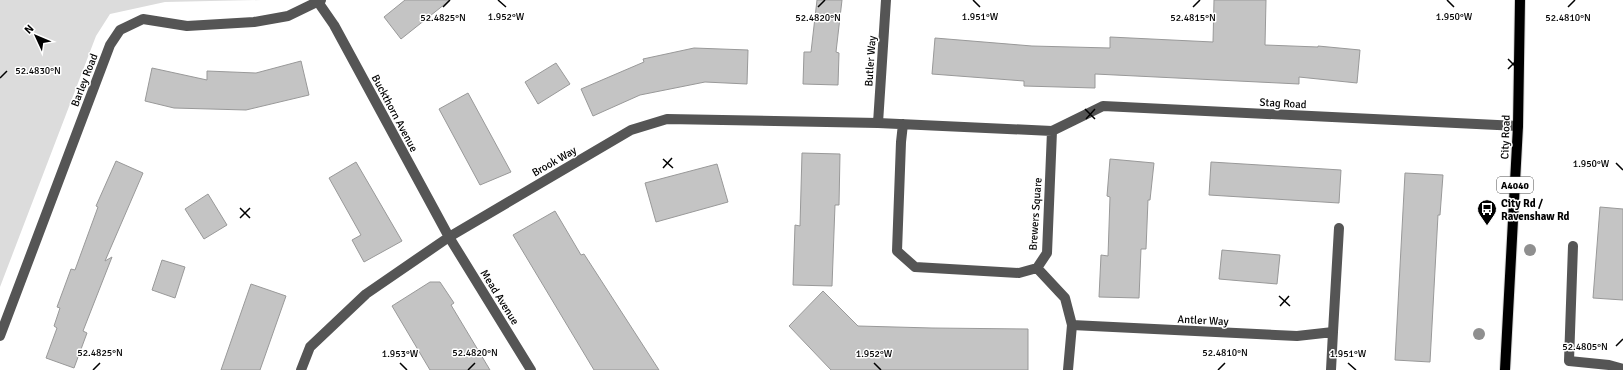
<svg xmlns="http://www.w3.org/2000/svg" width="1623" height="370" font-family="Signika,sans-serif">
  <rect width="100%" height="100%" fill="#fff"/>
  <path fill="#dcdcdc" d="M0,0H261L165,2L110,14L96,36L0,287Z"/>
  <path fill="#c4c4c4" stroke="#999" d="M405,0H450L401,39L384,17Z
    M817,0H842L836,52L839,53L838,85L803,84L804,52H811Z
    M1214,0H1266L1265,45L1318,47V46L1360,50L1357,83L1299,77V84L1095,74V88L1024,86V81L932,74L935,38L1032,46L1110,48V37L1213,42Z
    M694,48L748,50L747,84L705,82L640,95L593,116L581,89L644,62L643,59Z
    M301,61L309,95L246,110L174,108L145,101L152,68L207,80V71L256,73Z
    M556,63L570,84L538,104L525,82Z
    M468,93L511,172L480,185L439,109Z
    M802,153L840,154L839,205H835L832,286L793,285L795,225L800,226Z
    M1110,159L1154,163L1150,200H1148L1146,249H1141L1139,298L1099,297L1101,255L1108,256L1110,197L1107,196Z
    M116,161L143,173L105,261L112,257L83,331L87,333L74,368L46,358L57,328L54,326L60,308L57,307L71,269L75,270L98,207L96,206Z
    M356,162L402,241L364,262L352,240L361,235L329,178Z
    M1211,162L1341,170L1339,203L1209,195Z
    M717,164L728,202L656,222L645,183Z
    M1405,173L1443,175L1440,215H1438L1430,362L1395,360Z
    M208,194L227,225L204,239L185,209Z
    M1600,207L1623,209V300L1593,298Z
    M555,211L581,255L584,254L659,370H594L513,235Z
    M1222,250L1280,255L1277,284L1219,279Z
    M162,260L185,267L175,298L152,290Z
    M430,282H440L454,303L451,305L490,370H430L392,306Z
    M251,284L286,296L260,370H221Z
    M823,291L858,326L932,328L1028,329V370H831L789,326Z"/>
  <g fill="none" stroke-linecap="round" stroke-linejoin="round">
    <defs>
      <path id="major" d="M1505,370L1518,126L1520,0"/>
    </defs>
    <use href="#major" stroke="#dbdbdb" stroke-width="12"/>
    <path stroke="#555" stroke-width="10" d="M318,2L334,25L449,237L531,370
      M878,123L886,0
      M903,124L901,142L897,251L915,267L1019,273L1037,268L1047,253L1052,131
      M1573,246L1569,361L1609,365L1623,369
      M1037,268L1065,298L1072,325L1068,370
      M1072,325L1297,336L1333,332L1331,370
      M1333,332L1339,228
      M0,336L110,45L120,30L143,19L187,26L254,22L288,16L321,0
      M301,370L310,347L366,294L449,237L631,130L667,119L878,123L1052,131L1103,106L1518,126"/>
    <use href="#major" stroke="#000" stroke-width="10"/>
  </g>
  <g fill="#8f8f8f">
    <circle cx="1530" cy="250" r="6"/>
    <circle cx="1479" cy="334" r="6"/>
  </g>
  <path fill="none" stroke="#000" stroke-width="1.5" d="M498,0L506,7M973,0L980,7M1447,0L1454,7M443,7L450,0M818,7L825,0M1193,7L1200,0M1568,7L1575,0M1508,59L1518,69M1508,69L1518,59M0,78L7,71M1085,109L1095,119M1086,119L1095,109M663,159L673,168M1616,163L1623,170M663,168L672,158M240,208L250,218M240,218L250,208M1279,296L1290,306M1280,306L1289,296M1616,346L1623,339M400,363L407,370M874,363L881,370M1348,363L1356,370M93,370L100,363M468,370L475,363M1218,370L1225,363"/>
  <defs>
    <symbol id="bus-pin" viewBox="-11 -11 22 30"><path d="M0 17L-7.5 6A9.5 9.5 0 1 1 7.5 6Z" fill="#000" stroke="#fff"/><path d="M-5-6H5V4H4V6H2V4H-2V6H-4V4H-5ZM-3.5-4V0h7V-4ZM-3.5 1.2v1.5H-2V1.2ZM2 1.2v1.5H3.5V1.2Z" fill="#fff"/></symbol>
  </defs>
  <g fill-rule="evenodd">
    <use href="#bus-pin" x="1476" y="198" width="22" height="30"/>
  </g>
  <g text-anchor="middle" stroke-width="3" stroke-linejoin="round" paint-order="stroke">
    <rect fill="#fff" stroke="#4c4c4c" stroke-width="1" x="1497" y="177" width="36" height="16" rx="3"/>
    <g font-size="10" font-weight="bold" fill="#000">
      <text x="1515" y="189">A4040</text>
    </g>
    <g font-size="11" fill="#000" stroke="#fff">
      <text transform="translate(870 61) rotate(-86)" y="4">Butler Way</text>
      <text transform="translate(84 80) rotate(-69)" y="4">Barley Road</text>
      <text transform="translate(1283 103) rotate(3)" y="4">Stag Road</text>
      <text transform="translate(395 113) rotate(62)" y="4">Buckthorn Avenue</text>
      <text transform="translate(1505 137) rotate(-88)" y="4">City Road</text>
      <text transform="translate(554 161) rotate(-30)" y="4">Brook Way</text>
      <text transform="translate(1035 214) rotate(-86)" y="4">Brewers Square</text>
      <text transform="translate(500 297) rotate(58)" y="4">Mead Avenue</text>
      <text transform="translate(1203 320) rotate(3)" y="4">Antler Way</text>
    </g>
    <g font-size="11" font-weight="bold" fill="#000" stroke="#fff" text-anchor="start">
      <text x="1501" y="207">City Rd /<tspan x="1501" dy="13">Ravenshaw Rd</tspan></text>
    </g>
  </g>
  <g font-size="10" text-anchor="middle" fill="#000" stroke="#fff" stroke-width="3" stroke-linejoin="round" paint-order="stroke">
    <text x="1454" y="20">1.950°W</text>
    <text x="506" y="20">1.952°W</text>
    <text x="980" y="20">1.951°W</text>
    <text x="443" y="21">52.4825°N</text>
    <text x="818" y="21">52.4820°N</text>
    <text x="1193" y="21">52.4815°N</text>
    <text x="1568" y="21">52.4810°N</text>
    <text x="38" y="74">52.4830°N</text>
    <text x="1591" y="167">1.950°W</text>
    <text x="1585" y="350">52.4805°N</text>
    <text x="100" y="356">52.4825°N</text>
    <text x="475" y="356">52.4820°N</text>
    <text x="1225" y="356">52.4810°N</text>
    <text x="400" y="357">1.953°W</text>
    <text x="874" y="357">1.952°W</text>
    <text x="1348" y="357">1.951°W</text>
  </g>
  <g transform="translate(36 36) rotate(314)" stroke="#ffffff" stroke-width="3" paint-order="stroke">
  <path d="M0-3L7 15L0 10L-7 15Z" fill="#000000"/>
  <text y="-6" font-size="11" font-weight="bold" text-anchor="middle" fill="#000000">N</text>
  </g>
</svg>
